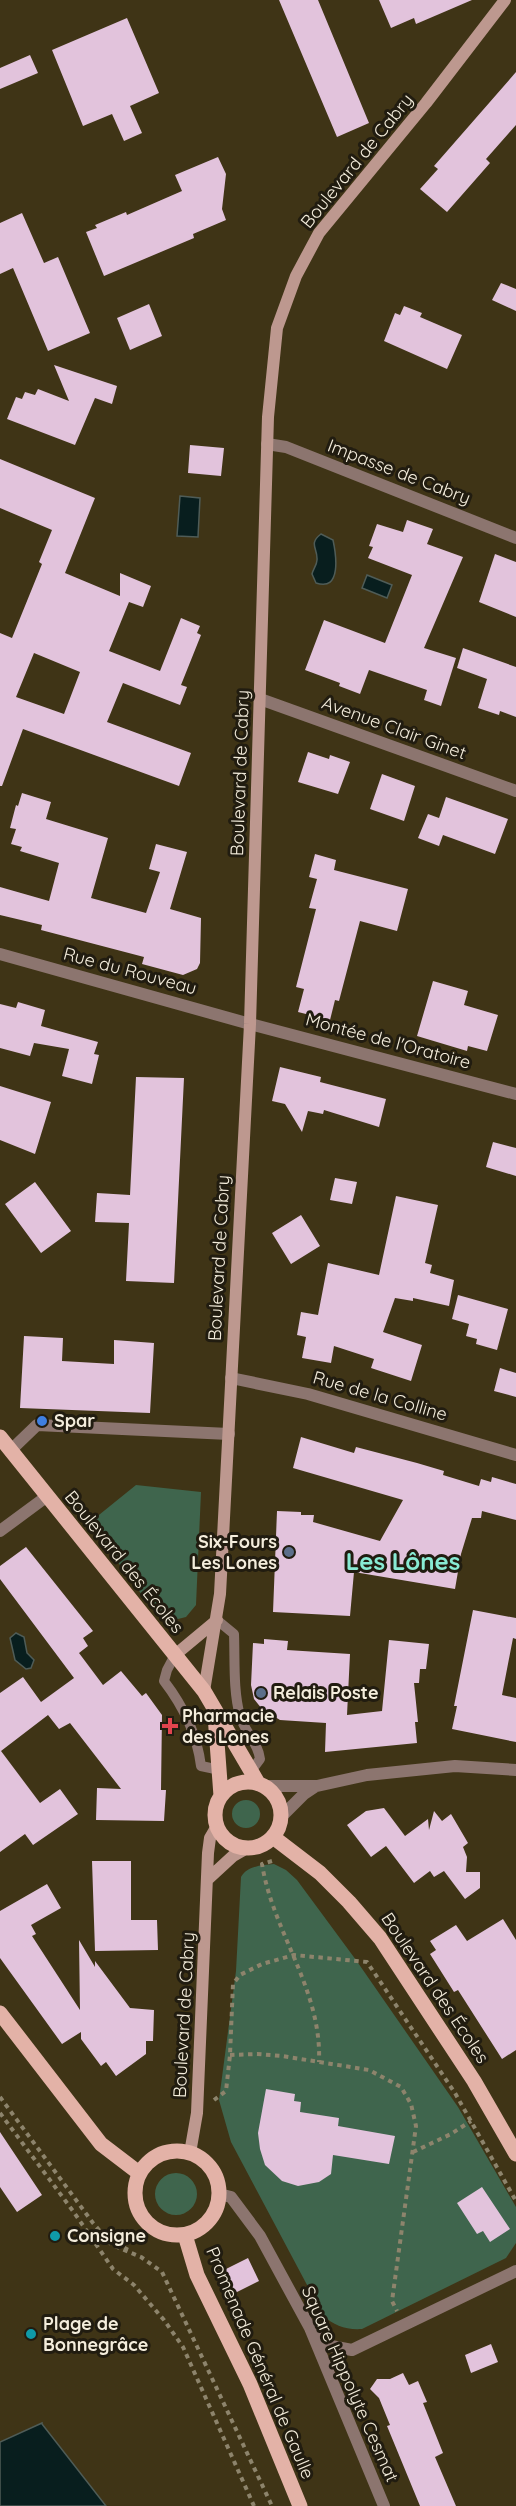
<svg xmlns="http://www.w3.org/2000/svg" width="516" height="2506" font-family="Quicksand,sans-serif">
  <rect width="100%" height="100%" fill="#3f3416"/>
  <path fill="#3f654d" d="M136,1485L201,1492L196,1605L186,1617L170,1621L153,1610L89,1523Z
    M232 1814a14 14 0 1 1 28 0a14 14 0 1 1-28 0Z
    M274,1864L286,1870L297,1880L356,1960L458,2107L516,2207V2243L506,2258L362,2329C346,2330 334,2326 323,2315L231,2142L219,2100L236,1971L241,1877C247,1866 262,1865 274,1864Z
    M155 2194a21 21 0 1 1 42 0a21 21 0 1 1-42 0Z"/>
  <path fill="#081e1e" stroke="#4f5c57" stroke-width="1.5" d="M180,496L200,498L198,537L177,536Z
    M321,534L333,540C336,554 342,592 316,583L312,574C313,569 317,565 317,560C318,548 308,544 321,534Z
    M367,575L392,585L387,598L362,588Z
    M16,1633L24,1637L27,1653L34,1660L31,1668L26,1669L15,1660L10,1638Z
    M42,2423V2424L106,2506H0V2442Z"/>
  <path fill="#e2c3dc" fill-rule="evenodd" d="M279,0H318L369,123L337,137Z
    M379,0H472L416,24L414,18L391,28Z
    M127,18L159,93L130,106L142,133L124,141L112,114L83,126L52,50Z
    M30,55L38,73L0,89V68Z
    M516,72V125L486,159L490,163L447,212L420,189L438,169L434,166Z
    M218,157L226,174L222,209L226,220L193,234L194,238L104,276L86,232L97,228L95,225L126,212L127,215L182,191L175,175Z
    M22,213L44,263L58,257L90,333L48,351L13,268L0,274V223Z
    M501,283L516,289V311L492,300Z
    M149,304L162,336L130,350L117,318Z
    M404,306L422,313L420,317L462,335L447,369L384,341L395,313L400,315Z
    M54,365L117,386L112,404L95,398L75,445L7,419L16,397L22,399L25,392L35,395L38,389L69,401Z
    M190,445L224,448L221,476L188,473Z
    M0,459L95,498L65,573L120,596V573L151,586L143,607L129,602L109,651L160,671L181,618L200,626L197,633L201,635L181,685L187,687L180,705L123,683L107,722L191,753L179,786L23,729L2,786H0V633L12,638L42,564L39,562L52,530L0,508ZM34,653L80,672L64,714L16,697Z
    M407,520L433,529L427,544L463,557L424,648L456,658L441,706L424,700L427,690L369,670L360,694L339,686L340,683L305,670L324,620L385,643L412,575L368,558L373,547L369,546L377,524L403,532Z
    M495,554L516,562V617L479,602Z
    M463,648L516,667V717L500,711L499,715L478,708L487,679L457,668Z
    M308,752L329,759L330,755L350,762L338,794L298,782Z
    M382,774L415,786L404,821L370,809Z
    M22,793L51,802L46,819L108,838L91,898L146,913L160,872L149,869L156,844L187,852L170,909L201,918L200,963L197,969L183,975L142,964L144,957L41,930L42,925L0,915V887L49,901L59,863L20,851L22,847L11,844L16,829L10,828L16,805L18,806Z
    M446,797L508,819L495,854L443,835L439,846L418,838L428,814L439,818Z
    M315,854L336,860L334,870L408,889L397,931L360,921L339,1001L335,1000L330,1020L298,1012L304,989L296,987L316,909L309,908L317,879L309,877Z
    M433,981L468,991L464,1005L498,1015L487,1051L468,1046L467,1051L417,1036Z
    M18,1002L45,1010L41,1026L98,1042L94,1054L99,1055L92,1084L62,1076L69,1049L34,1043L30,1056L0,1048V1004L16,1008Z
    M280,1067L321,1077L320,1082L386,1099L379,1127L324,1110L323,1114L308,1111L302,1132L285,1104L272,1101Z
    M136,1077L184,1078L174,1283L126,1281L129,1223L95,1222L97,1193L130,1195Z
    M0,1086L51,1102L35,1154L0,1140Z
    M493,1142L516,1148V1176L486,1167Z
    M335,1178L357,1182L352,1204L330,1200Z
    M35,1182L71,1231L41,1253L5,1204Z
    M396,1196L438,1205L425,1263L432,1265L430,1273L454,1280L449,1306L413,1298V1301L395,1298L383,1332L422,1345L411,1381L371,1368L374,1359L334,1346L331,1363L302,1358L306,1337L297,1335L301,1312L318,1315L328,1263L379,1275Z
    M301,1215L320,1246L291,1264L272,1233Z
    M458,1295L508,1309L497,1350L476,1344L477,1339L466,1336L469,1324L452,1319Z
    M24,1336L63,1338L62,1361L114,1364V1340L154,1343L150,1413L20,1408Z
    M500,1368L516,1373V1397L494,1391Z
    M301,1437L354,1453L356,1447L417,1463L444,1471L443,1475L479,1486L481,1479L491,1482L492,1477L516,1484V1520L482,1511L481,1518H472L461,1554L455,1589L354,1572L350,1616L273,1612L277,1511L301,1512V1515H314L313,1522L380,1541L403,1500L293,1468Z
    M26,1547L93,1631L83,1638L88,1646L79,1653L103,1685L121,1671L142,1696L146,1693L162,1715L161,1790H166L164,1821L96,1820L97,1788L121,1789L70,1723L59,1729L48,1715L1,1751L40,1803L60,1789L78,1814L33,1845L25,1834L0,1852V1693L23,1677L41,1702L74,1678L0,1579V1566Z
    M473,1610L516,1618V1639L513,1638L502,1695L516,1698V1742L452,1729L457,1706H454Z
    M264,1639L288,1641L287,1650L350,1654L347,1715L382,1711L389,1640L429,1644L426,1669H420L419,1683H414L418,1722H415L417,1743L325,1752L326,1723L280,1720L262,1709L254,1699L251,1685L253,1643L264,1644Z
    M384,1808L405,1836L428,1819L429,1830L434,1811L442,1821L451,1814L468,1843L463,1847L467,1857L466,1872H480V1888L465,1899L444,1871L434,1877L430,1871L414,1883L386,1846L371,1857L347,1825L366,1811Z
    M92,1861H131V1920H157L158,1950L95,1951Z
    M47,1884L61,1908L31,1925L36,1934L32,1936L80,2010L79,1940L95,1967V1961L130,2008L154,2010L153,2041H146V2054L116,2076L106,2062L101,2066L81,2039V2032L62,2044L0,1958V1911Z
    M503,1919L516,1940V2050L502,2059L458,1990L454,1992L430,1954L436,1950L430,1941L456,1925L467,1941Z
    M266,2089L295,2094L294,2101L301,2102L300,2112L339,2118L338,2126L395,2136L389,2164L333,2155L331,2174L319,2182L298,2186L282,2181L265,2165L260,2149L258,2133Z
    M0,2132L42,2195L17,2212L0,2187Z
    M482,2187L510,2229L490,2242L483,2231L477,2234L457,2203Z
    M248,2258L259,2281L229,2296L218,2273Z
    M491,2344L498,2362L471,2373L465,2355Z
    M403,2373L409,2385L418,2381L427,2402L423,2403L443,2453L435,2457L456,2506H420L387,2426L390,2425L379,2398L370,2389L377,2379H390Z"/>
  <g fill="none" stroke-linecap="round" stroke-linejoin="round">
    <path stroke="#8d846c" stroke-width="4" stroke-dasharray="4.5 4.5" stroke-linecap="butt" d="M272,1861L262,1864C273,1933 322,1989 319,2062
      M230,2055L257,2054L282,2056L369,2070L401,2087L411,2104L416,2126L392,2301L397,2311
      M0,2097L93,2223L112,2245L141,2257L162,2272L272,2506
      M214,2100L226,2091L230,2055L233,1984L240,1975L262,1964L294,1955L367,1962L455,2093L516,2201
      M0,2113L73,2211L113,2269L134,2285L164,2320L183,2347L254,2506
      M413,2152L451,2134L471,2121
      M125,2251L133,2236"/>
    <path stroke="#8c756f" stroke-width="10" d="M217,1620L234,1634C235,1661 233,1690 240,1716C244,1731 258,1742 260,1759L251,1771
      M175,1655L167,1670L164,1681C184,1707 197,1734 201,1766L220,1770"/>
    <path stroke="#8c756f" stroke-width="12" d="M267,444L286,447L516,538
      M260,699L516,791
      M0,954L250,1024L516,1094
      M231,1378L308,1394L516,1455
      M10,1451L37,1425L229,1434
      M0,1531L46,1497
      M264,1786H317L367,1775L455,1766L516,1770
      M281,1817L304,1794L316,1786
      M219,2194L231,2197L260,2236L310,2328L384,2506
      M313,2331L331,2346L352,2350L516,2271"/>
    <path stroke="#bd988f" stroke-width="12" d="M175,1655L217,1620
      M204,1691L220,1594L250,1024L268,417L277,328L296,276L319,233L426,103L505,0
      M208,1879L233,1856L247,1848
      M190,2153L197,2113L208,1853L210,1838L217,1826"/>
    <path stroke="#e3b2a7" stroke-width="15" d="M0,1437L204,1691L258,1783
      M215,1715L221,1796
      M215 1815a33 33 0 1 1 66 0a33 33 0 1 1-66 0Z
      M273,1837L320,1873L349,1902L380,1938L474,2081L516,2154
      M0,2013L101,2144L139,2173
      M135 2193a42 42 0 1 1 84 0a42 42 0 1 1-84 0Z
      M185,2235L197,2275L250,2384L300,2506"/>
  </g>
  <circle fill="#3f7fe0" stroke="#211c10" stroke-width="2" cx="42" cy="1421" r="6"/>
  <g fill="#5c6f8a" stroke="#211c10" stroke-width="2">
    <circle cx="289" cy="1552" r="6"/>
    <circle cx="261" cy="1693" r="6"/>
  </g>
  <path fill="#e0444e" stroke="#211c10" stroke-width="2" d="M167 1717h6v6h6v6h-6v6h-6v-6h-6v-6h6z"/>
  <g fill="#0f9aa8" stroke="#211c10" stroke-width="2">
    <circle cx="55" cy="2236" r="6"/>
    <circle cx="31" cy="2334" r="6"/>
  </g>
  <g text-anchor="middle" stroke-width="6" stroke-linejoin="round" paint-order="stroke">
    <g font-size="18" fill="#f4eddc" stroke="#211c10">
      <text transform="translate(357 161) rotate(-51)" y="6">Boulevard de Cabry</text>
      <text transform="translate(399 472) rotate(21)" y="6">Impasse de Cabry</text>
      <text transform="translate(394 728) rotate(20)" y="6">Avenue Clair Ginet</text>
      <text transform="translate(240 773) rotate(-88)" y="6">Boulevard de Cabry</text>
      <text transform="translate(130 971) rotate(15)" y="6">Rue du Rouveau</text>
      <text transform="translate(388 1041) rotate(15)" y="6">Montée de l'Oratoire</text>
      <text transform="translate(219 1258) rotate(-87)" y="6">Boulevard de Cabry</text>
      <text transform="translate(380 1396) rotate(16)" y="6">Rue de la Colline</text>
      <text transform="translate(124 1562) rotate(51)" y="6">Boulevard des Écoles</text>
      <text transform="translate(435 1988) rotate(56)" y="6">Boulevard des Écoles</text>
      <text transform="translate(184 2015) rotate(-87)" y="6">Boulevard de Cabry</text>
      <text transform="translate(260 2363) rotate(67)" y="6">Promenade Général de Gaulle</text>
      <text transform="translate(350 2384) rotate(66)" y="6">Square Hippolyte Cesmat</text>
    </g>
    <g font-size="18" font-weight="bold" fill="#f4eddc" stroke="#211c10" text-anchor="start">
      <text x="54" y="1427">Spar</text>
      <text x="277" y="1548" text-anchor="end">Six-Fours<tspan x="277" dy="21">Les Lones</tspan></text>
      <text x="273" y="1699">Relais Poste</text>
      <text x="182" y="1722">Pharmacie<tspan x="182" dy="21">des Lones</tspan></text>
      <text x="67" y="2242">Consigne</text>
      <text x="43" y="2330">Plage de<tspan x="43" dy="21">Bonnegrâce</tspan></text>
    </g>
    <g font-size="24" font-weight="bold" fill="#88ebd4" stroke="#211c10">
      <text x="403" y="1570">Les Lônes</text>
    </g>
  </g>
</svg>
